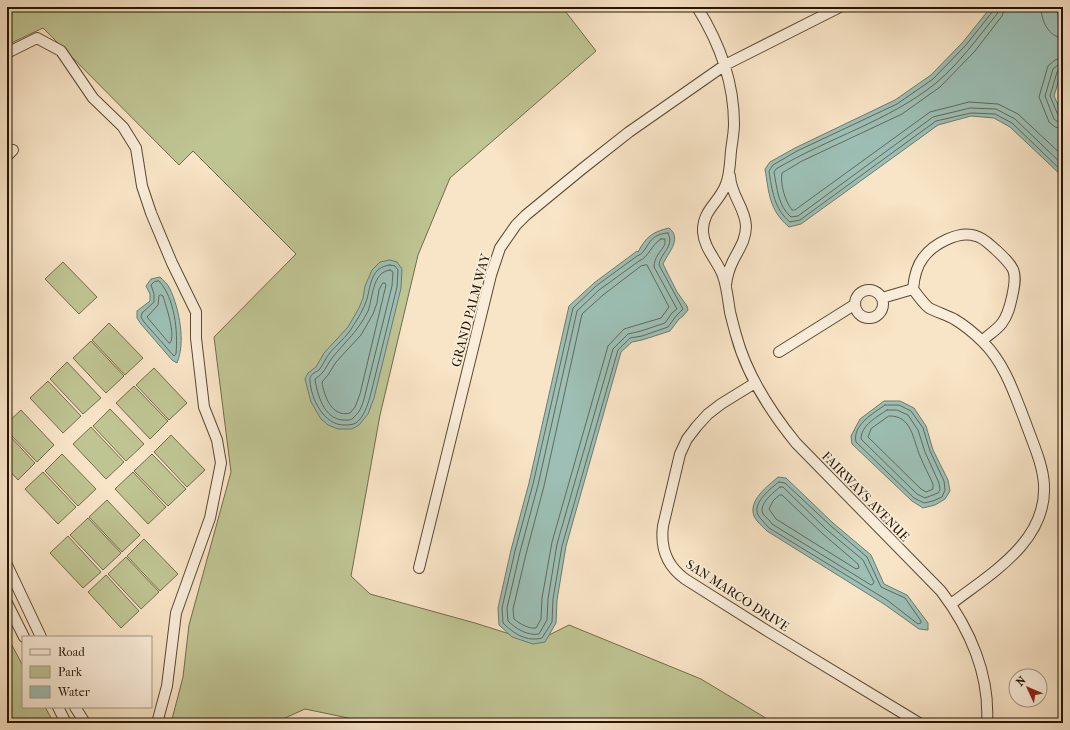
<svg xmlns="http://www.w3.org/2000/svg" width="1070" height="730" font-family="'IM FELL French Canon',serif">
  <rect width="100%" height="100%" fill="#f8e4c6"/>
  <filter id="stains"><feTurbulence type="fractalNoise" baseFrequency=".005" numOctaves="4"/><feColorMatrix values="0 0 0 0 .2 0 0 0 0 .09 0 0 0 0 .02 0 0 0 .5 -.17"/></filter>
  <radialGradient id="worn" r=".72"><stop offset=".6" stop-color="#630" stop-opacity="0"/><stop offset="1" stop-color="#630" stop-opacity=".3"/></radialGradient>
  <path fill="#bfc493" stroke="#726c4a" d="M7,7H562L596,51L450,178L418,255L380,415L351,576L370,594L475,623L535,642L569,625L701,679L774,723H372L305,709L274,723H171L183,677L189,625L231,472L214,337L296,254L193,151L179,165L43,28L7,45Z
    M63,262L97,297L79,314L45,279Z
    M109,323L143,358L125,375L92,340Z
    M91,341L124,376L106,393L73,358Z
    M67,362L101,398L83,414L50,379Z
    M154,368L187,403L169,420L136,385Z
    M48,381L81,416L63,433L30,398Z
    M134,386L168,421L150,439L116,403Z
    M110,409L144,444L126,461L93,426Z
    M21,410L54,445L37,462L7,431V423Z
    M91,427L124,462L106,479L73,444Z
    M7,433L35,463L18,480L7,468Z
    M171,435L205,470L187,487L154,452Z
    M62,454L96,489L78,506L45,471Z
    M152,454L186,489L168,506L134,471Z
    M43,472L76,507L58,524L25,489Z
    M133,472L166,507L148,524L115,489Z
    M107,500L140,535L122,552L89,517Z
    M88,518L121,553L103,570L70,535Z
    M68,536L101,572L83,588L50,553Z
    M144,539L178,574L160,591L127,556Z
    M126,557L159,592L141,609L108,574Z
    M106,575L139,611L121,628L88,592Z
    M7,636L23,666V707H45L54,723H7Z"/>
  <path fill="#9dbfb5" stroke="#6d7b6d" d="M991,7H1055L1063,27V62L1062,70L1054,96L1063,116V177L1010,127L994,118L971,116L938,125L801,224L789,227C769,210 769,193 765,169L770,162L795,148L895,100L931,75L963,42Z
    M669,228C683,239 667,254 663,264L677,292L687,306L688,310L683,316L679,319L670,331L642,340L632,342L621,352L566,546L557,600L556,623L545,642L533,644L512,637L499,625L498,608L511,550L529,483L569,306L594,283L637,251L638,252C646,237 652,232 669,228Z
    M390,260L397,262L402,269L401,288L374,398L368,414L359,425L352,429H338L328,425L321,419L311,402L305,379L308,373L316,367L324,353L348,327L359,308L363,298L365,286L372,270L380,262Z
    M160,277C163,280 168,284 170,289C179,308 186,342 177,363L172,360L141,324L137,318V311L150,301V294L146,286L151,279Z
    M884,401H900L914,408L926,426L933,450L948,480L950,491L945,499L935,505L923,508L912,501L852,444L851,436L860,419Z
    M778,477L786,478L833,523L871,555L884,584L907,595L928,623V630L919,629L884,604L767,531C763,527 756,521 754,516C748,500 768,486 778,477Z"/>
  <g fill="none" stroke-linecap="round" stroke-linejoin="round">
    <path stroke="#616a5a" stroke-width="1" d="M993,7V11L966,45L933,79L897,104L797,151L773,165L769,171C772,190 774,209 790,222L800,220L936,121L971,113L995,114L1012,123L1063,172
      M999,7L997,14C978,37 960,63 936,83C889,121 828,138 776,169L774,172C777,188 778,206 791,217L798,216L933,117L970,108L996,109L1015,119L1063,165
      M1005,7L1002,16L975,51L940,87L902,114L802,161L782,173C780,184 785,201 792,210H795L930,112L969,102L998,104L1018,114L1063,156
      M1041,7C1041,20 1048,37 1063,38
      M1063,58L1055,60L1048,66L1039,97L1049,122L1055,127L1063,129
      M1063,64L1058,65L1053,69L1045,96L1054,119L1058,122L1063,123
      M1063,69L1060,70L1057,72L1050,96L1058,115L1063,118
      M668,233C675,247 660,253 659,265L683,309L676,316L668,327L642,336L630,338L618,350L562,546L553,599L552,622L542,638C527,642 514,634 503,623L502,608L515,551L533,484L573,308L596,286L637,256C649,252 646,234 668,233Z
      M661,239H665V244C661,252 654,257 654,267L677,309L672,313L665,323L641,331L628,334L613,349L557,544L548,599L547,620L539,634C528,636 516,629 508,621L507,608L520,552L538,485L577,311L599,290L639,261C649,257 651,245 661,239Z
      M390,265L395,266L398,270L397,287L370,397C367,406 364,417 356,423C352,425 348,425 344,425C324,425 311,399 310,381C309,374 315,373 319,370C323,365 325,359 329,354C336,345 347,337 353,326C358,318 364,309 367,299C371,284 371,267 390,265Z
      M647,265L669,307L661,318L624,329L608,346L552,542L542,598L541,619L536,628C529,629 520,624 514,619L513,609L526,554L544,486L582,314L603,295L641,266Z
      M390,270L393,272L392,286L365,395C363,403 361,411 354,417C351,421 347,420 343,420C324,419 317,394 315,379C317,377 320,376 322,373C326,369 328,363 332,358C345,342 359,330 368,311C373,298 372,272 390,270Z
      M159,281C175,298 178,332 176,354L174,356L173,355L144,322L141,317L142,313L154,302V294L151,285L154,282Z
      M383,283H385L386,285L360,394L355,407L350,413C332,418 324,396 322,382L328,375L336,362L361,335L373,314L377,303L379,290Z
      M161,295L163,296C166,306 176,335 170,343H169L147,317L158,305L159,296Z
      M885,405H899L911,411L923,428L930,451L944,481L945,490L942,497L933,501L924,503L914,498L856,442C852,425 874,413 885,405Z
      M887,410H897L908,415L918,430L925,452L939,483L940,490L938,493L925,498L917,494L861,439C861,425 877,417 887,410Z
      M889,416C912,415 913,440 920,456C924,466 929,475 933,484V489L926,492L921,489L868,437L871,429Z
      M779,482L785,483L831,526L867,557L881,587L905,598L921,621V623L918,624L887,600L769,528C766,524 761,520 758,515C752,503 771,488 779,482Z
      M780,487H783L827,530L863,560L874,582L873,584L871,585L772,524C770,520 765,517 763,514C758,504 774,492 780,487Z
      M780,495H782L823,534L858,564L859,568L856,569L776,519L769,509L773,501Z"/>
    <defs>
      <path id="street" d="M697,7C719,42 734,81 734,124C734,133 732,142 731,151C730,161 730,174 726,184C720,202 702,210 703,232C704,249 718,261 723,276C727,287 728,300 730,312C732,320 734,328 736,335C747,376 770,411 796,443L941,591C970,629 990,675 987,723
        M7,53L37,38L61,51L93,98L123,127L136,148L142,186L151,213L172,263L196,312V338L204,407L217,440L221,463L210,518L176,613L167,686L157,723
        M7,156L13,150
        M726,285C727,276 729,269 733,261C739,249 746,240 746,226C745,207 731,196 730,176
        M855 304a14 14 0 1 1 28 0a14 14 0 1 1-28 0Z
        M882,298L913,289
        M779,352L854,305
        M755,383L721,404L708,414L697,426L687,439L680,454L663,526C660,549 667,566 685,579L769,632L919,723
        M7,565L41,637
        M419,568L491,275L500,248L516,225L526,215L582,169L629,132L725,65L840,7
        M7,603L24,637
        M951,604C990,574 1047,542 1044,485C1043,464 1032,441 1025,421C1014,393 1005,364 983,342C974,333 964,325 954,319C946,315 937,312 929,308C923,303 918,296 913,289C914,278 916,267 923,258C933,244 959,230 976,236C984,238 990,245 996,250C1015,268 1018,271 1012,297C1010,306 1008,315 1002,323C997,330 988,335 982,341
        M58,707L66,723
        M75,707L85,723"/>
    </defs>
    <use href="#street" stroke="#5a4932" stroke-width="12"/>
    <use href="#street" stroke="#faedda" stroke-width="10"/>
  </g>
  <g text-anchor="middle" stroke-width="3.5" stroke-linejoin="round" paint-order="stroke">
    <g font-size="13" fill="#251500" stroke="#faedda">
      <text transform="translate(470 310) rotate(-75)" y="5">GRAND PALM WAY</text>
      <text transform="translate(866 496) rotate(46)" y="5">FAIRWAYS AVENUE</text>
      <text transform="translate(738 595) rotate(33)" y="5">SAN MARCO DRIVE</text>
    </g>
  </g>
  <rect width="1070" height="730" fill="none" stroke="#f8e4c6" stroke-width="24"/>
  <rect x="8" y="8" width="1054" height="714" fill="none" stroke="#251500" stroke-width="2"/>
  <rect x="12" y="12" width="1046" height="706" fill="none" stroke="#251500"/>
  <rect x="22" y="636" width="130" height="72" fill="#faedda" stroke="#a59783"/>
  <rect x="30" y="649" width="20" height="6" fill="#faedda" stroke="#a59783"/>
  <text x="58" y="656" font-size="12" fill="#251500">Road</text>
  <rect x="30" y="666" width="20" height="12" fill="#bfc493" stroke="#a59783"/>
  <text x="58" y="676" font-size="12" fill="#251500">Park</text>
  <rect x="30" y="686" width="20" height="12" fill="#9dbfb5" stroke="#a59783"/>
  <text x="58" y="696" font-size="12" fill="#251500">Water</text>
  <g transform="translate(1028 688) rotate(314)"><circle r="19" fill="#faedda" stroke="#a59783"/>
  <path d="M0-3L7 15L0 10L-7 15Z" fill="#8f2418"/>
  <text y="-6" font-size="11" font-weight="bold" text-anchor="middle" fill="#251500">N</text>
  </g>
  <rect width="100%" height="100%" filter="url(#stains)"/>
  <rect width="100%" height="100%" fill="url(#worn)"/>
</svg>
